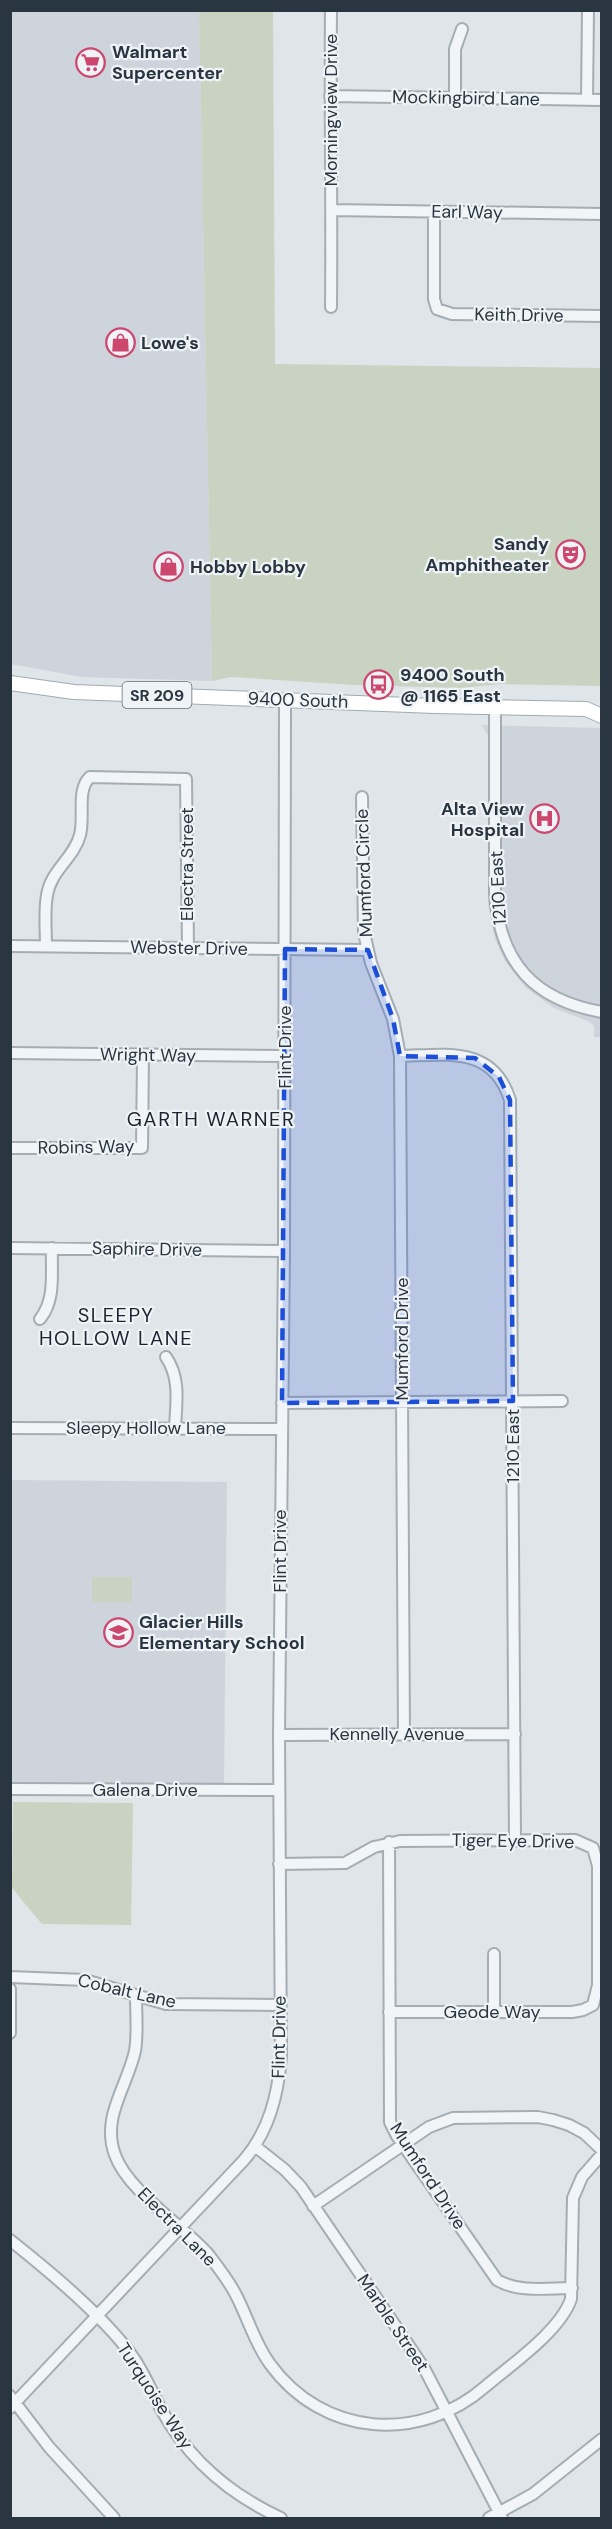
<svg xmlns="http://www.w3.org/2000/svg" width="612" height="2529" font-family="'DM Sans',sans-serif">
  <rect width="100%" height="100%" fill="#e0e5e9"/>
  <path fill="#ced4db" d="M10,11H199L212,681L82,677L11,664Z
    M481,725L601,728V1037H594V1026L590,1022L554,1008L526,988L505,961L495,939L488,904V735Z
    M11,1480L227,1482L224,1784L11,1783Z"/>
  <path fill="#c8d3c1" d="M199,11H273L275,364L601,368V686L500,684L462,688L355,685L231,677L212,681Z
    M92,1577H132V1602H92Z
    M13,1802L133,1803L131,1925L42,1924L12,1888Z"/>
  <g fill="none" stroke-linecap="round" stroke-linejoin="round">
    <defs>
      <path id="minor" d="M331,10C330,109 332,208 331,307
        M330,96L602,100
        M455,98V49L462,29
        M587,100L588,10
        M332,210L602,214
        M434,212V299L437,309L452,314L602,316
        M495,707V894C500,963 534,1000 602,1012
        M362,797L364,933L371,963L393,1019L400,1056L404,1734
        M10,946L368,950
        M46,946C46,930 44,912 47,895C51,870 74,858 80,835C85,816 76,790 90,777L186,779L188,948
        M10,1053L285,1056
        M400,1056C446,1055 493,1045 510,1100L515,1841
        M10,1148H142L143,1055
        M10,1248L284,1251
        M40,1319C56,1299 51,1273 52,1248
        M166,1357C181,1379 176,1404 175,1428
        M282,1403L562,1401
        M10,1428L281,1429
        M279,1735L515,1734
        M10,1789L279,1790
        M389,1842L390,2122L397,2136L497,2280C519,2293 548,2288 572,2288
        M279,1864L345,1863L374,1847L400,1841L575,1840L593,1848L598,1866V1985L593,2005L583,2010L572,2012H389
        M494,1954V2012
        M10,1977L85,1980L166,2004L280,2005
        M10,1989V2033
        M136,1996C136,2014 138,2033 135,2051C127,2087 101,2117 115,2155C128,2191 182,2225 208,2254C218,2267 229,2281 236,2295C248,2318 255,2344 270,2364C323,2437 420,2444 486,2386C512,2364 560,2331 571,2299L573,2198L582,2177L602,2154
        M256,2147L285,2170L301,2187L424,2368L502,2518
        M313,2206L429,2127L453,2118L538,2117L553,2120L569,2125L584,2133L602,2150
        M10,2240C49,2271 105,2317 133,2357C144,2373 152,2392 161,2409C188,2459 231,2495 281,2518
        M10,2396L49,2447L114,2518
        M10,2408L244,2160C269,2131 278,2095 281,2057L279,1735L284,1251L285,700
        M489,2518L533,2494L602,2439"/>
      <path id="major" d="M10,683L74,692L435,706L586,709L602,716"/>
    </defs>
    <use href="#minor" stroke="#a5adb3" stroke-width="14"/>
    <use href="#major" stroke="#9fabb4" stroke-width="16"/>
    <use href="#minor" stroke="#f2f5f7" stroke-width="10"/>
    <use href="#major" stroke="#fff" stroke-width="14"/>
  </g>
  <path fill="#1d4ed8" fill-opacity="0.2" stroke="#1d4ed8" stroke-width="4.5" stroke-dasharray="12 8" stroke-linejoin="round" d="M285,949L368,950L393,1019L400,1056L475,1058L499,1077L510,1100L513,1401L282,1403Z"/>
  <defs>
    <symbol id="supermarket-ring" viewBox="-11 -11 22 22"><circle r="9.5" fill="#eff3f6" stroke="#cd466e" stroke-width="1.5"/><path d="M-6-5.5h2.5l.6 2H6L4.5 2H-2.5L-4.4-4H-6ZM-1.5 3.2a1.3 1.3 0 1 0 .1 0ZM3 3.2a1.3 1.3 0 1 0 .1 0Z" fill="#cd466e"/></symbol>
    <symbol id="shop-ring" viewBox="-11 -11 22 22"><circle r="9.5" fill="#eff3f6" stroke="#cd466e" stroke-width="1.5"/><path d="M-5-2.5h2.3a2.7 3.5 0 0 1 5.4 0H5L5.5 6h-11ZM-1.5-2.5h3a1.5 2.3 0 0 0-3 0Z" fill="#cd466e"/></symbol>
    <symbol id="theatre-ring" viewBox="-11 -11 22 22"><circle r="9.5" fill="#eff3f6" stroke="#cd466e" stroke-width="1.5"/><path d="M-5-5.5Q0-4 5-5.5V0Q5 5 0 6Q-5 5-5 0ZM-3.3-2.5H-1v1.5H-3.3ZM1-2.5H3.3v1.5H1ZM-2.8 1Q0 5.5 2.8 1Z" fill="#cd466e"/></symbol>
    <symbol id="bus-ring" viewBox="-11 -11 22 22"><circle r="9.5" fill="#eff3f6" stroke="#cd466e" stroke-width="1.5"/><path d="M-5-6H5V4H4V6H2V4H-2V6H-4V4H-5ZM-3.5-4V0h7V-4ZM-3.5 1.2v1.5H-2V1.2ZM2 1.2v1.5H3.5V1.2Z" fill="#cd466e"/></symbol>
    <symbol id="hospital-ring" viewBox="-11 -11 22 22"><circle r="9.5" fill="#eff3f6" stroke="#cd466e" stroke-width="1.5"/><path d="M-5-5h3v3.5h4V-5h3V5h-3V1.5h-4V5h-3Z" fill="#cd466e"/></symbol>
    <symbol id="school-ring" viewBox="-11 -11 22 22"><circle r="9.5" fill="#eff3f6" stroke="#cd466e" stroke-width="1.5"/><path d="M0-5L7-2L0 1L-7-2ZM-4 1L0 2.5L4 1V4Q0 6-4 4Z" fill="#cd466e"/></symbol>
  </defs>
  <g fill-rule="evenodd">
    <use href="#supermarket-ring" x="74" y="46" width="33" height="33"/>
    <use href="#shop-ring" x="104" y="326" width="33" height="33"/>
    <use href="#theatre-ring" x="554" y="538" width="33" height="33"/>
    <use href="#shop-ring" x="152" y="550" width="33" height="33"/>
    <use href="#bus-ring" x="362" y="668" width="33" height="33"/>
    <use href="#hospital-ring" x="528" y="802" width="33" height="33"/>
    <use href="#school-ring" x="102" y="1616" width="33" height="33"/>
  </g>
  <g text-anchor="middle" stroke-width="4.5" stroke-linejoin="round" paint-order="stroke">
    <rect fill="#eff3f6" stroke="#646e77" stroke-width="1.5" x="122.5" y="682" width="69" height="26" rx="4.5"/>
    <g font-size="16" font-weight="bold" fill="#293540">
      <text x="157" y="701">SR 209</text>
    </g>
    <g font-size="18" font-weight="bold" fill="#293540" stroke="#eff3f6" text-anchor="start">
      <text x="112" y="58">Walmart<tspan x="112" dy="21">Supercenter</tspan></text>
      <text x="141" y="349">Lowe's</text>
      <text x="549" y="550" text-anchor="end">Sandy<tspan x="549" dy="21">Amphitheater</tspan></text>
      <text x="190" y="573">Hobby Lobby</text>
      <text x="400" y="681">9400 South<tspan x="400" dy="21">@ 1165 East</tspan></text>
      <text x="524" y="815" text-anchor="end">Alta View<tspan x="524" dy="21">Hospital</tspan></text>
      <text x="139" y="1628">Glacier Hills<tspan x="139" dy="21">Elementary School</tspan></text>
    </g>
    <g font-size="18" fill="#293540" stroke="#eff3f6">
      <text transform="translate(466 98) rotate(1)" y="6">Mockingbird Lane</text>
      <text transform="translate(331 110) rotate(-90)" y="6">Morningview Drive</text>
      <text transform="translate(467 212) rotate(1)" y="6">Earl Way</text>
      <text transform="translate(519 315) rotate(1)" y="6">Keith Drive</text>
      <text transform="translate(298 700) rotate(2)" y="6">9400 South</text>
      <text transform="translate(187 864) rotate(-90)" y="6">Electra Street</text>
      <text transform="translate(364 873) rotate(-92)" y="6">Mumford Circle</text>
      <text transform="translate(498 888) rotate(-93)" y="6">1210 East</text>
      <text transform="translate(189 948) rotate(1)" y="6">Webster Drive</text>
      <text transform="translate(285 1047) rotate(-90)" y="6">Flint Drive</text>
      <text transform="translate(148 1055) rotate(1)" y="6">Wright Way</text>
      <text transform="translate(86 1147) rotate(-1)" y="6">Robins Way</text>
      <text transform="translate(147 1249) rotate(1)" y="6">Saphire Drive</text>
      <text transform="translate(402 1339) rotate(-90)" y="6">Mumford Drive</text>
      <text x="146" y="1434">Sleepy Hollow Lane</text>
      <text transform="translate(513 1446) rotate(-90)" y="6">1210 East</text>
      <text transform="translate(280 1551) rotate(-90)" y="6">Flint Drive</text>
      <text x="397" y="1740">Kennelly Avenue</text>
      <text x="145" y="1796">Galena Drive</text>
      <text transform="translate(513 1841) rotate(1)" y="6">Tiger Eye Drive</text>
      <text transform="translate(127 1991) rotate(13)" y="6">Cobalt Lane</text>
      <text x="492" y="2018">Geode Way</text>
      <text transform="translate(279 2037) rotate(-89)" y="6">Flint Drive</text>
      <text transform="translate(428 2176) rotate(57)" y="6">Mumford Drive</text>
      <text transform="translate(177 2227) rotate(45)" y="6">Electra Lane</text>
      <text transform="translate(393 2323) rotate(56)" y="6">Marble Street</text>
      <text transform="translate(155 2396) rotate(57)" y="6">Turquoise Way</text>
    </g>
    <g font-size="20" letter-spacing="1.5" fill="#1b2531" stroke="#eff3f6">
      <text x="211" y="1126">GARTH WARNER</text>
      <text x="116" y="1322">SLEEPY<tspan x="116" dy="23">HOLLOW LANE</tspan></text>
    </g>
  </g>
  <rect width="612" height="2529" fill="none" stroke="#293540" stroke-width="24"/>
</svg>
